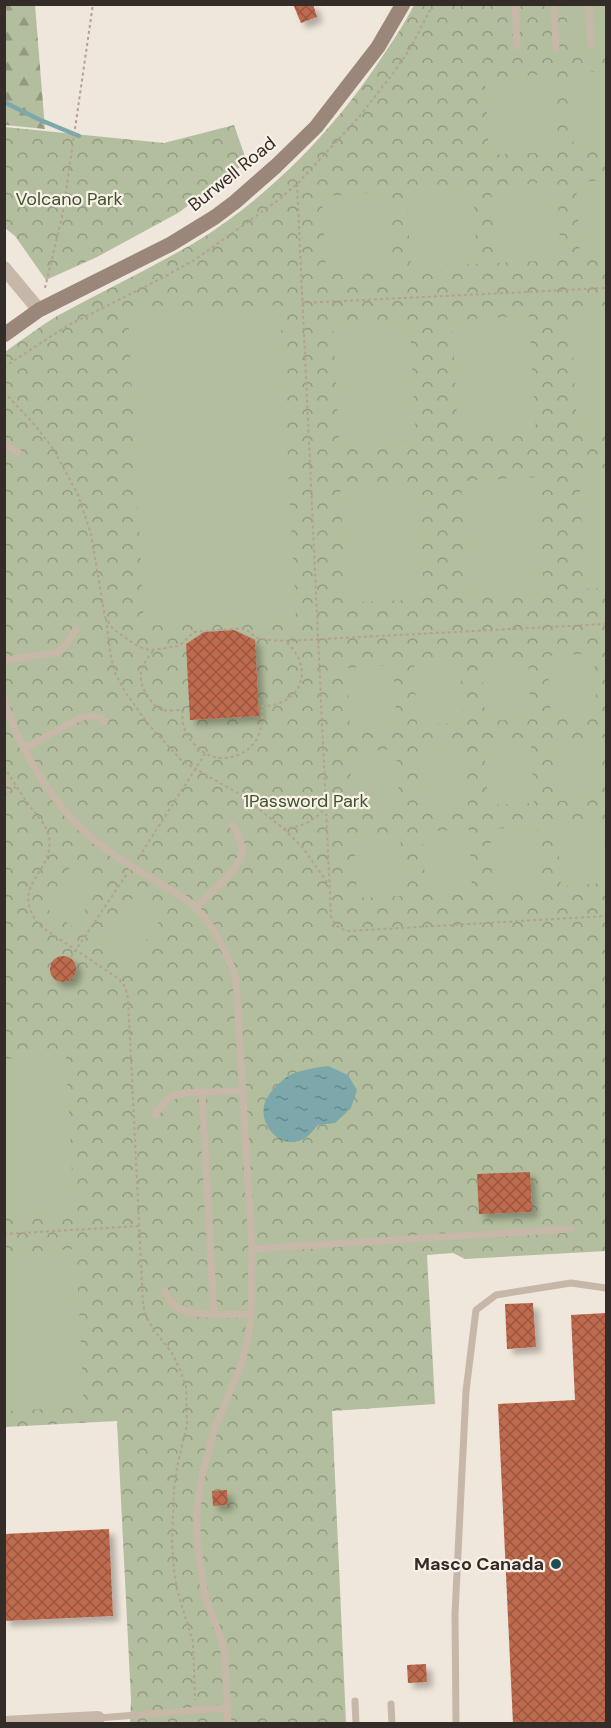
<svg xmlns="http://www.w3.org/2000/svg" width="611" height="1728" font-family="'DM Sans',sans-serif">
  <defs>
    <pattern id="forest-firs" width="22" height="20" patternUnits="userSpaceOnUse" patternTransform="scale(1.5)"><rect width="22" height="20" fill="#b2be9d"/><path d="M5 1l3.5 6h-7zM16 11l3.5 6h-7z" fill="#929b80"/></pattern>
    <pattern id="park-crowns" width="20" height="18" patternUnits="userSpaceOnUse" patternTransform="scale(1.5)"><rect width="20" height="18" fill="#b2be9d"/><path d="M2 6a3 3 0 1 1 6 0M12 15a3 3 0 1 1 6 0" fill="none" stroke="#929b80"/></pattern>
    <pattern id="water-ripples" width="26" height="14" patternUnits="userSpaceOnUse" patternTransform="scale(1.5)"><rect width="26" height="14" fill="#7da8ab"/><path d="M2 4q2-2 4 0t4 0M15 11q2-2 4 0t4 0" fill="none" stroke="#67898b"/></pattern>
    <pattern id="building-cross-hatch" width="8" height="8" patternUnits="userSpaceOnUse" patternTransform="scale(1.5)"><rect width="8" height="8" fill="#bd6a4d"/><path d="M0 0l8 8M0 8l8-8" fill="none" stroke="#9a5740"/></pattern>
    <filter id="shadow"><feDropShadow dx="5.5" dy="5.5" stdDeviation="3" flood-color="#0004"/></filter>
  </defs>
  <rect width="100%" height="100%" fill="#f0e7dc"/>
  <path fill="url(#forest-firs)" d="M5,4L35,5L45,129L5,125Z"/>
  <path fill="url(#park-crowns)" d="M414,5H606V1251L465,1259L453,1253L427,1255L435,1404L332,1411L346,1723H130L131,1700L117,1421L5,1427V352C22,340 39,327 57,316C103,291 149,269 194,243C271,196 337,127 386,51C396,36 406,21 414,5Z
    M234,125L247,162L178,213L97,257L46,280L15,236L5,228V127L164,143Z"/>
  <path fill="#b2be9d" d="M566,5H606V53L569,55Z
    M606,71V149L574,150L569,73Z
    M552,74L556,152L489,155L485,78Z
    M606,180V258L580,259L576,182Z
    M557,182L561,260L495,263L491,186Z
    M473,186L477,264L411,267L406,190Z
    M388,192L392,270L326,273L322,196Z
    M280,305L296,618L144,626L128,313Z
    M606,312V428L577,430L571,314Z
    M529,316L536,432L458,436L452,320Z
    M410,324L416,440L339,444L333,328Z
    M606,472V588L585,589L579,473Z
    M538,477L544,594L467,598L461,481Z
    M418,483L424,599L346,603L340,487Z
    M594,653L597,715L551,718L547,656Z
    M528,657L531,719L485,721L482,660Z
    M460,661L463,723L417,725L414,663Z
    M393,665L397,727L350,730L347,668Z
    M598,737L601,799L555,801L552,740Z
    M531,741L534,803L488,805L484,743Z
    M465,745L468,807L422,809L418,747Z
    M396,749L400,811L353,814L350,752Z
    M604,821L606,883L561,886L557,824Z
    M537,826L540,889L493,891L490,829Z
    M469,829L472,891L426,894L422,832Z
    M400,834L404,896L357,898L354,836Z
    M74,861L104,882L73,927L43,906Z
    M130,898L161,919L130,964L99,943Z
    M66,1055L74,1213L5,1216V1059Z
    M76,1249L84,1407L5,1411V1253Z"/>
  <path fill="url(#water-ripples)" d="M328,1066L348,1075L357,1090L351,1108L335,1123L318,1125C313,1130 308,1138 301,1140C280,1149 260,1126 264,1106C266,1095 278,1083 287,1077C298,1070 314,1068 328,1066Z"/>
  <g fill="none" stroke-linecap="round" stroke-linejoin="round">
    <path stroke="#7da8ab" stroke-width="4.5" d="M4,102L38,119L79,136"/>
  </g>
  <path fill="url(#building-cross-hatch)" filter="url(#shadow)" d="M293,4H313L317,17L301,23Z
    M234,630L255,640L259,716L190,720L186,644L204,632Z
    M50 969a13 13 0 1 1 26 0a13 13 0 1 1-26 0Z
    M530,1172L532,1212L479,1214L477,1174Z
    M533,1303L536,1347L507,1349L505,1304Z
    M606,1313V1724H513L498,1404L575,1400L571,1315Z
    M227,1490L228,1505L213,1506L212,1491Z
    M109,1529L113,1616L4,1621V1534Z
    M426,1664L427,1682L408,1683L407,1665Z"/>
  <g fill="none" stroke-linecap="round" stroke-linejoin="round">
    <path stroke="#b3a193" stroke-width="2" stroke-dasharray="3 3" stroke-linecap="butt" d="M297,184L331,916C335,926 339,929 349,931L606,916
      M45,288L63,212L93,4
      M302,303L606,288
      M4,367L67,326L162,278L196,259L277,201L297,184L359,117L394,72L410,49L433,4
      M4,392L35,425L54,450L78,495L91,534L105,617L113,629L133,643L144,649L153,650L179,646L194,632L244,628L259,639L285,641L606,624
      M106,619L111,657L115,673L126,693L148,724L182,761L241,795L284,829C302,826 314,822 326,807
      M153,651C139,668 136,679 149,698C153,704 157,708 163,710C169,711 176,710 182,710C183,715 182,720 183,724C185,732 189,738 194,744C211,764 239,762 255,742C262,732 263,718 262,706C302,706 316,667 285,641
      M4,767C12,779 19,791 27,802C35,814 46,823 49,837C55,875 7,884 40,926L119,979L125,987L128,998L143,1304L146,1317L154,1330L172,1353L181,1372L186,1386L187,1425L177,1467L174,1489L172,1541L174,1570L177,1590L193,1642L195,1700
      M4,795L11,792L16,786
      M284,829L303,848L329,885
      M139,857L205,754
      M71,957L127,874
      M4,1234L139,1226"/>
    <path stroke="#c7b7a8" stroke-width="7" d="M515,4L517,46
      M554,4L556,48
      M589,4L591,44
      M4,446H7L18,452
      M4,661L23,657L56,653L66,645L76,629
      M4,699C17,744 49,799 84,831C103,849 128,865 151,878C166,888 184,895 196,908C216,929 227,953 236,979L252,1249L251,1314L248,1340L239,1370L215,1428L201,1479L197,1510V1540L205,1597L222,1641L225,1657L228,1724
      M25,748C35,743 45,737 56,731C71,723 88,708 105,721
      M195,907C208,896 241,869 242,852C242,842 238,833 232,825
      M202,1093L214,1314
      M155,1115C159,1109 164,1101 171,1097C185,1090 225,1092 242,1091
      M252,1249L570,1229
      M165,1291C168,1297 170,1303 176,1307C190,1317 233,1314 251,1314
      M355,1701L356,1724
      M391,1704L392,1724
      M98,1718L227,1708
      M456,1724L455,1614L466,1391L476,1310L496,1295L571,1283L606,1288"/>
    <path stroke="#c7b7a8" stroke-width="14" d="M4,268L39,310
      M4,1723L98,1718"/>
    <path stroke="#9a877a" stroke-width="15" d="M4,335L39,310L171,244L215,217L235,202L276,166L316,127L378,47L403,4"/>
  </g>
  <circle fill="#214e53" stroke="#f8f1e8" stroke-width="2" cx="556" cy="1564" r="6"/>
  <g text-anchor="middle" stroke-width="4.5" stroke-linejoin="round" paint-order="stroke">
    <g font-size="18" fill="#342c28" stroke="#f8f1e8">
      <text transform="translate(232 174) rotate(-39)" y="6">Burwell Road</text>
    </g>
    <g font-size="18" fill="#43512e" stroke="#f8f1e8">
      <text x="69" y="205">Volcano Park</text>
      <text x="306" y="807">1Password Park</text>
    </g>
    <g font-size="18" font-weight="bold" fill="#342c28" stroke="#f8f1e8" text-anchor="end">
      <text x="544" y="1570">Masco Canada</text>
    </g>
  </g>
  <rect width="611" height="1728" fill="none" stroke="#342c28" stroke-width="12"/>
</svg>
